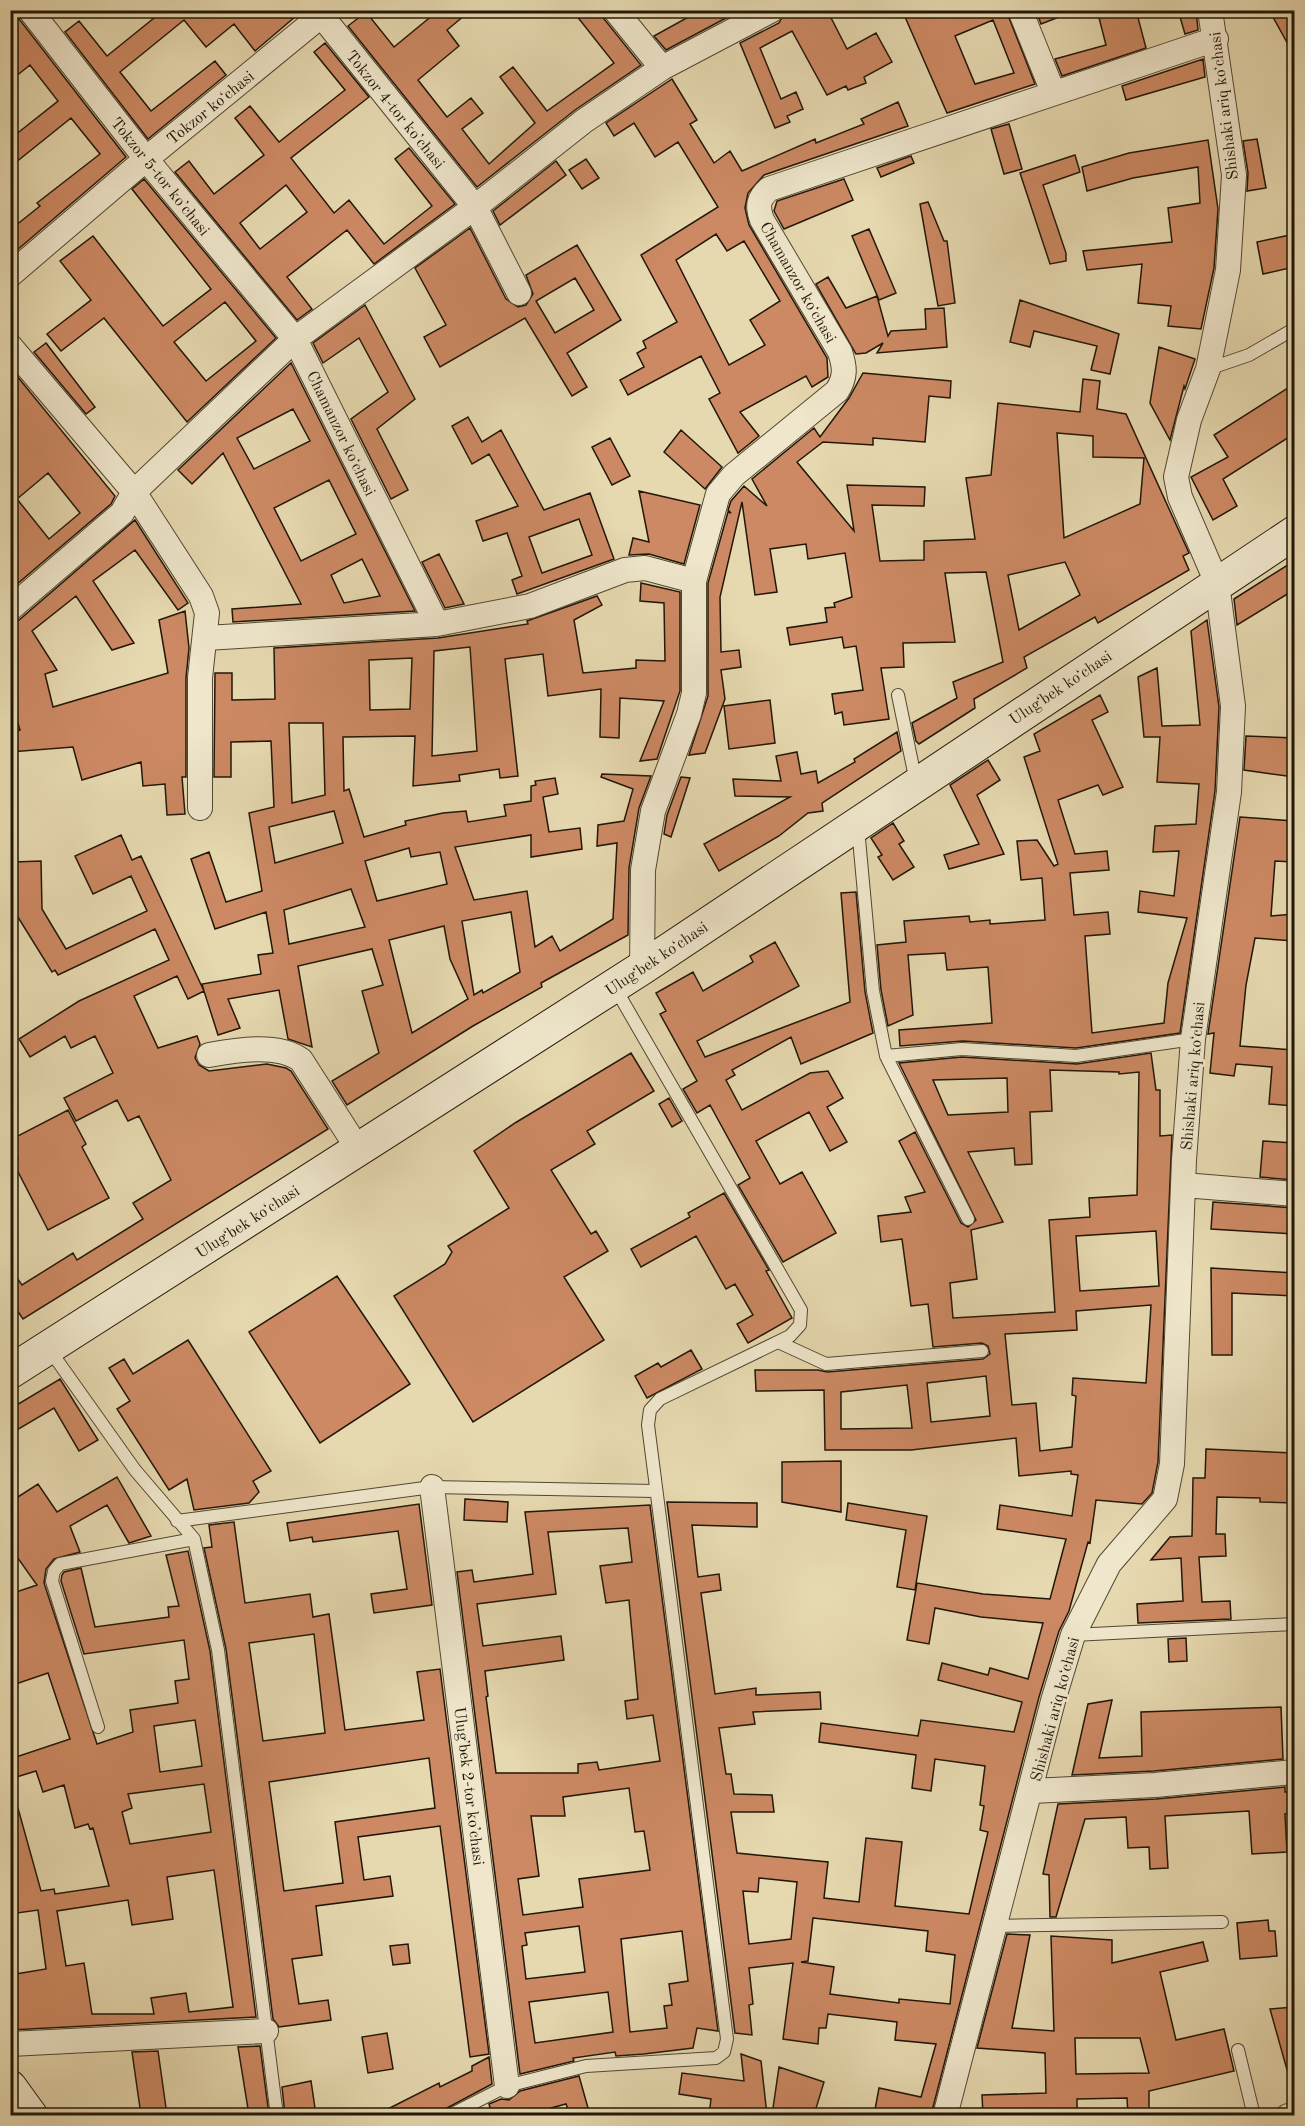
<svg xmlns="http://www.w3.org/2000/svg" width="1305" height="2126" font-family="'Old Standard TT',serif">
  <rect width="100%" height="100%" fill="#e6d8af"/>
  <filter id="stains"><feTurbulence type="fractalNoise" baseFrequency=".00333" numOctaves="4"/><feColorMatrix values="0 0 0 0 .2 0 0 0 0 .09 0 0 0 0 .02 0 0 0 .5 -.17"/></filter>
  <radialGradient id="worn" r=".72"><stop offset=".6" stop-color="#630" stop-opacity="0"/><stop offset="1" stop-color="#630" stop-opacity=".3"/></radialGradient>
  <path fill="#cc8963" stroke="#211708" stroke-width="1.5" fill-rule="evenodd" d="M10,10H16L19,19L126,157L10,256V230L40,206L37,203L100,154L71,118L10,167V139L58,101L30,65L10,81V57L18,51L10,42Z
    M164,10H303L255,51L234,24L206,47L184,20L120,72L151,111L215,61L226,75L148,139L65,32L79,21L107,56Z
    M439,10H471L447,30L459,46L418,80L447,117L471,98L483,113L462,129L489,164L535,123L500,77L513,67L547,111L614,63L572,10H601L604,19L641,65L575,110L477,187L348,26L366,12L394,47Z
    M701,10H741L666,50L654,36Z
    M786,10H827L847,49L876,33L892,62L864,77L866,83L848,90L846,86L827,95L792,31L760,48L781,99L796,92L803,109L787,116L790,122L775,128L740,43L779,23Z
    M902,10H1006L1035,84L947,113ZM993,20L1014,73L975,84L955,36Z
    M1036,10H1072V12L1041,24Z
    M1097,10H1136L1146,48L1062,76L1055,59L1106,45Z
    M1178,10H1196L1198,30L1185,34Z
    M1269,10H1289L1294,20V55Z
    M325,43L369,97L291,158L334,213L349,200L384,244L432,206L395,159L409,148L455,204L374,264L347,230L287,277L312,309L297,320L175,172L189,161L214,194L264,155L235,118L250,106L279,142L345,90L314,52ZM286,185L307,212L260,249L240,223Z
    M1203,59L1205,77L1126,100L1122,86Z
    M672,79L697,120L690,124L714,163L730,151L742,171L815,139L816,143L864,124L861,119L898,102L908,126L764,175L748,193L745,208L749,225L827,358L828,377L812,387L806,376L740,412L759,436L738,453L709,399L720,393L701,356L628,395L620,380L644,367L637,353L646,348L643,341L677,322L641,255L718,207L678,142L655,157L634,123L614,136L606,123ZM716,234L727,251L744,241L780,301L750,320L765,345L729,365L676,260Z
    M1009,124L1022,169L1004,174L991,129Z
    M1257,139L1266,188L1247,191L1248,173L1243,141Z
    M1208,140L1218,209L1214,268L1201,329L1168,326L1171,306L1138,303L1142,264L1087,270L1083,251L1172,242L1168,208L1200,203L1198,167L1133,178L1087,191L1082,167L1129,153Z
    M1075,155L1080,172L1043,185L1066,253V261L1050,264L1020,173Z
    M911,156L914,163L881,177L877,168Z
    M586,159L599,178L582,189L569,170Z
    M556,161L566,175L500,225L493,211Z
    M144,179L276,338L187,422L104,318L61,351L47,334L91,300L60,261L93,236L163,326L211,289L132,189ZM225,302L256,341L206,381L174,342Z
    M844,179L853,200L784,229L774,211L777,201Z
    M928,202L944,241H947L955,303L938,306L920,204Z
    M470,228L506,299L518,307L526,305L533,294L526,275L577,245L621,320L567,353L587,387L572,396L525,318L440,367L424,337L446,325L415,268ZM575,278L594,310L555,333L536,301Z
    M869,229L896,293L879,300L852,236Z
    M1290,235L1294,267L1263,274L1257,242Z
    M828,277L846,308L877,296L888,336L891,331L926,329L925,309L944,308L947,347L877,353L883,343L866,353L856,354L816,284Z
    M1020,300L1119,334L1110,374L1091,370L1097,346L1034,331L1030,347L1010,342Z
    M365,305L415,399L377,429L408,490L391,499L351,419L388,392L359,338L323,363L313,343Z
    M46,343L95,407L86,414L34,352Z
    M1159,347L1195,359L1185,389L1184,386L1170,440L1150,403Z
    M291,363L415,611L233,622L232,609L301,604L223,453L192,484L178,470ZM293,409L310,441L254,469L237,438ZM329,480L356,534L301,561L274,508ZM362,559L380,596L344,603L331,575Z
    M12,370L115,496L111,504L10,590ZM48,473L80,513L49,539L17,499Z
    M863,373L951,381L950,398L929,396L925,442L873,438V445L823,442L797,462L854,531L847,485L925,487L924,506L872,505L880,561L924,560V541L975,539L966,478L991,475L998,403L1080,412L1083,379L1100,381L1097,409L1126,414L1189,553L1183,556L1189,570L1098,623L1095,617L1024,657L1027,668L974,699L975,708L919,744L916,741L912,723L957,698L953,682L1003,662L986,572L945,573L955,642L903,643L904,667L881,668L889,719L844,725L842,712L835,714L832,694L863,690L856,646L844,648L842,637L790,645L787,628L827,622L825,608L835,607L834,603L852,597L845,553L808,559L806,544L770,549L777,592L755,595L742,502L720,597L721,652L739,650L741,667L721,670L725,699L705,753L689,755L708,696V583L728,512L731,513L728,510L731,501L744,486L767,506L752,479L814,428L820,437L849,398ZM1057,433L1093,436V457L1144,458L1140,504L1064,538ZM1065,562L1080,595L1019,630L1008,575Z
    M1294,384V434L1223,479L1237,506L1213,520L1191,477L1228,457L1214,435Z
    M468,417L482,442L501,430L544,510L590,493L614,559L517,594L512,580L522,576L507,533L483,541L476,521L518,506L489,454L472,464L452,426ZM579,519L592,555L542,573L529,537Z
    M681,430L722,467L705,489L664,452Z
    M610,438L630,476L612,485L592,447Z
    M639,491L700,505L684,564L649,554L629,555L633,538L649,542Z
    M135,520L188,603L178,610L135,550L93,581L134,643L112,650L76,596L32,631L57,670L45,674L53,707L168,673L159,620L185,611L189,648L186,678V777H182L185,814L167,815L165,784L143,786L141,762L82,780L73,747L10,752V733L20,730L10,698V623L19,620Z
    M439,554L464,604L445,608L422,562Z
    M1294,561V590L1237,625L1234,599Z
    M641,583L680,592V691L657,759L640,761L664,701L620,698L619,738L600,737L601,689L548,696L543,654L505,659L518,776L500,778L499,769L459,775L460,781L413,786L415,736L343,737L344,791L349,789L364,837L406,825L405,821L443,813L466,811L468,822L506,816L504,805L531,801V786L536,785L535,781L555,778L558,794L543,797L549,832L580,828L582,849L531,857V835L455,847L474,900L527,891L535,947L552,936L560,951L613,919L617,843L597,846L598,825L624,821L633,789L601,777L602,774L651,776L639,808L629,868L628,935L541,983L542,987L473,1026L347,1105L332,1081L379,1053L362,991L383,985L372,949L298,966L312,1047L288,1039L279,990L228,999L240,1028L218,1035L204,991L188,999L177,976L134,996L158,1048L197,1036L200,1044L195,1058L199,1065L209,1071L267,1064L286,1068L291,1071L328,1129L23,1319L10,1300V1268L22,1285L73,1253L77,1260L143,1219L133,1203L171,1180L139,1116L128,1121L117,1100L76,1121L64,1098L113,1073L95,1036L71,1048L65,1036L30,1057L19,1039L79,1001L169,960L155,929L58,975L55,970L52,972L16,914L14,862L41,861L42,909L66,949L147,911L131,876L93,894L75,856L121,835L132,860L141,856L204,991L202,984L261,974L258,955L273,953L266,912L215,929L191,859L209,852L226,902L262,891L249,813L274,807L271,741L231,742V777H214L215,673H232V700L275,699L274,648L438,638L528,624L527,621L597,596L602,605L574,620L583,673L636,668V660L665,661L664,603L640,601ZM470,647L477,751L432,756L434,651ZM412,658L410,709L370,710L369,660ZM289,723H323L325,795L292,803ZM334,811L343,843L275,863L269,827ZM409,848L411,857L440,852L447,884L377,901L365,861ZM351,889L365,927L289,944L284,910ZM511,912L520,972L483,993L482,990L474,995L462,921ZM444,926L450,959L468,999L412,1033L389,940Z
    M1207,620L1219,707L1215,791L1180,1033L1076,1048L963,1041L900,1046L899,1030L992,1023L988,967L947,970L945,953L908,955L913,1015L888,1026L881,990L877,945L906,942L904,921L969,916L970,922L990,920V924L1045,920L1042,878L1021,880L1017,841L1037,840L1054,866L1058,864L1024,757L1040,751L1034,734L1100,695L1108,712L1092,720L1123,787L1103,795L1098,785L1058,800L1075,854L1107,851L1109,870L1070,873L1074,915L1108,912L1110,934L1085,936L1092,1033L1164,1023L1168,983L1187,918L1138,912L1140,891L1174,896L1179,851L1153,852L1155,826L1196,824L1199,784L1157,782L1160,737H1144L1138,677L1157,668L1162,726L1200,725L1191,631Z
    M770,700L775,743L729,749L724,706Z
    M897,732L901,751L822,803L823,811L808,813L779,836L719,871L704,844L790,797L735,796L733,779L781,781L776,756L797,752L801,774L816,771L818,783L855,762L854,759Z
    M1246,736L1294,738V777L1244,770Z
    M988,760L1000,780L977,795L1004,854L949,869L944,855L979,844L950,785Z
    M681,777L690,778L671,837L664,834L667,815Z
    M1240,817L1294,821V862L1275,861L1271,916L1294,914V941L1255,938L1246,985L1240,1046L1294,1050V1106L1269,1104L1272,1067L1236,1064L1234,1076L1210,1073L1214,1033L1208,1034Z
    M893,823L904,841L899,844L914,867L893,880L878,857L882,855L871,838Z
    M856,892L865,992L873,1033L801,1064L791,1037L732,1070L735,1075L726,1080L742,1110L810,1073L828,1071L843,1098L827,1107L847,1142L830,1151L809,1112L756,1141L780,1184L802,1172L836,1233L783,1262L738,1185L750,1178L710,1105L697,1113L683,1089L697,1081L660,1014L666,1011L656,993L693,972L703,991L753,962L750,956L775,942L799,986L697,1041L705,1057L850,1002L841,893Z
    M631,1053L654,1091L587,1131L595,1144L551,1170L591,1234L596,1231L608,1251L564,1277L604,1340L473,1422L394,1296L445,1264L452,1252L448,1246L509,1208L474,1151L515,1123Z
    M1151,1053L1156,1090H1160V1136L1172,1135L1158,1462L1152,1493L1142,1504L1096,1500L1090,1543L1088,1542L1069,1611L1059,1631L1039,1697L931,2115H874L879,2088L921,2097L936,2044L895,2040L897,2022L828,2014L826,2028H819L818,2044L783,2039L793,1963L749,1968L753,2004L749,2005L752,2035L735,2033L667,1502L757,1503V1527L692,1525L698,1577L719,1574L721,1590L701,1593L715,1694L756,1688V1695L820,1692L821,1709L753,1712L755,1724L719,1728L726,1774H731L734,1794L772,1795L774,1812H731L737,1853L828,1862L824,1898L859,1902L866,1838L902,1842L895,1906L969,1914L988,1832L980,1830L984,1806L980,1805L985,1766L935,1759L931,1791L912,1788L916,1755L819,1742L821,1723L918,1736L921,1720L1014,1732L1022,1702L938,1680L942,1663L988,1675L990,1668L1028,1679L1043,1623L981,1617L935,1608L929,1644L907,1640L917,1583L983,1594L1050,1599L1066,1539L997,1529L1000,1505L1072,1516L1078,1475L1071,1474V1471L1019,1476L1016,1438L911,1450H825L824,1390L756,1391L755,1370H818L827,1372L983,1359L990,1354L988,1346L982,1343L933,1347L928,1304L911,1306L902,1239L881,1242L878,1216L911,1212L905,1197L925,1192L899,1141L915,1132L961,1223L968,1227L976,1220L899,1063L962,1057L1077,1064ZM1050,1070L1119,1072V1074L1139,1072L1137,1195L1089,1198L1090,1217L1049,1220L1055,1312L953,1318L950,1283L977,1279L971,1230L1003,1222L968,1152L1014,1148L1015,1165L1032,1164L1030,1112L1052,1111ZM1007,1078L1008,1112L948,1115L933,1080ZM1156,1231L1159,1286L1080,1291L1076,1236ZM1151,1305L1146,1383L1073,1378L1072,1395L1076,1396L1072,1447L1040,1451L1036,1403L1012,1405L1005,1334L1077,1330L1076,1311ZM986,1376L990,1416L931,1422L927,1383ZM907,1385L912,1428L841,1429V1392ZM759,1878L797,1882L791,1939L749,1944L743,1891L758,1892ZM813,1918L928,1931L926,1951L955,1955L950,2004L899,1999V2003L830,1994L834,1967L801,1962L808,1961Z
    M669,1098L682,1121L672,1127L659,1104Z
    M68,1110L86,1144L82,1147L109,1198L48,1230L13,1162L18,1159L10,1140Z
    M1263,1141L1294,1143V1180L1260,1177Z
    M724,1193L769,1270L766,1271L792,1318L748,1343L737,1324L753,1315L735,1284L726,1289L696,1236L641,1267L631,1249L690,1217L688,1213Z
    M1213,1202L1294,1208V1234L1211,1229Z
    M1211,1268L1294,1273V1296L1232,1293V1355H1212Z
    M337,1276L410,1384L320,1443L249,1332Z
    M188,1340L271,1471L253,1481L259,1492L249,1503L194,1510L187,1479L169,1490L117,1409L130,1401L109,1368L124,1359L133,1374Z
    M691,1350L702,1369L647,1398L635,1376L658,1363L661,1367Z
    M60,1379L98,1440L79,1451L54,1408L10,1434V1409Z
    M1206,1449L1294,1453V1503L1260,1502V1498L1217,1497L1216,1534H1225L1226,1556L1199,1557L1202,1602L1230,1601L1231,1619L1138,1623L1137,1604L1183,1601L1181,1558L1151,1560L1170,1537L1192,1536L1193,1478H1205Z
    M841,1461V1512L782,1502V1462Z
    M117,1477L151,1536L129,1543L107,1505L70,1526L80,1552L54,1559L46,1569L44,1583L97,1744L133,1732L130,1710L178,1703L175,1681L189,1679L184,1640L84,1654L61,1581L62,1575L64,1572L81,1568L95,1627L169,1617L168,1607L179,1606L166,1555L188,1551L210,1651L256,2017L10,2030V1975L46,1969L38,1910L10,1914V1873L18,1872L10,1848V1802L16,1801L41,1891L54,1889L55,1894L109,1886L93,1828L90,1829L88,1824L75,1828L64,1785L43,1792L36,1771L10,1779V1759L70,1739L48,1673L10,1686V1594L37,1585L10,1547V1502L38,1484L57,1512ZM195,1720L202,1766L160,1772L154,1726ZM204,1784L211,1832L130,1844L122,1812L132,1808L128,1794ZM214,1870L233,2007L189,2012L186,1993L151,1998L154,2014H92L84,1963L66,1966L57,1911L128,1900L132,1925L173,1919L167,1877Z
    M465,1499L508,1502L507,1522L464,1520Z
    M848,1503L927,1516L915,1590L897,1587L906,1530L846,1520Z
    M419,1504L432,1605L374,1613L371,1594L407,1589L398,1531L313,1542L312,1537L290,1541L287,1523Z
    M650,1505L718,2031L697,2028L693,2048L644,2054L616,2056L615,2052L573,2058L574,2061L520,2074L457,1572L472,1570L474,1582L533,1574L525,1512ZM628,1528L632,1562L600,1566L606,1603L629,1600L638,1699L625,1701L627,1719L653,1715L660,1761L599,1770L597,1762L578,1764V1773H496L486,1697L488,1696L485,1671L564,1660L561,1636L483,1646L477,1604L556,1594L548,1532ZM629,1788L635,1832L644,1831L650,1870L579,1879L583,1907L523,1915L518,1879L539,1876L531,1816H565L563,1797ZM579,1926L585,1972L526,1979L522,1946L527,1945L525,1933ZM682,1931L688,1981L669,1984L672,2005L664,2006L667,2028L630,2032L621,1939ZM608,1992L613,2032L535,2043L529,2002Z
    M234,1522L245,1603L310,1594L313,1617L329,1614L345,1730L424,1720L417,1672L440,1669L489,2054L470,2057L440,1826L358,1837L364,1880L390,1876L393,1896L316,1906L322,1955L292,1959L299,2004L328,2000L331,2020L279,2027L273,2019L226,1649L204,1548L212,1547L209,1525ZM314,1634L325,1733L263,1741L249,1643ZM429,1758L435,1808L335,1822L343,1883L284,1891L269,1782Z
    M1186,1638L1187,1661L1169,1662L1168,1639Z
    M1112,1700L1099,1758L1142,1756L1141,1712L1281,1707L1283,1759L1154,1771L1072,1775L1088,1704Z
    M1285,1787V1792H1294V1813L1285,1814L1287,1852L1252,1854L1249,1811L1165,1816L1168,1868L1150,1869L1149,1847L1128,1848L1126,1817L1085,1819L1056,1917H1050L1049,1875L1043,1874L1058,1804L1156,1799Z
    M1268,1920L1269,1931H1275L1277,1956L1240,1959L1237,1923Z
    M1007,1934L1030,1935L1012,2028L1054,2031L1051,1936L1112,1940V1963L1203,1942L1208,1961L1160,1972L1176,2040L1224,2029L1234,2071L1149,2091V2115H1128L1127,2098L1077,2099V2115H983L982,2095L1046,2093L1045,2053L977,2048ZM1075,2038H1140L1149,2073L1076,2074Z
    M408,1944L410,1963L393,1965L390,1946Z
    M1294,2007V2076L1289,2077L1270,2009Z
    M387,2033L393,2069L368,2073L362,2037Z
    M260,2046L269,2115H249L238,2047Z
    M158,2051L167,2115H141L132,2052Z
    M741,2054L761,2061L767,2115L749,2109L748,2115H709L711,2099L679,2094L682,2073L744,2081Z
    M489,2057L492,2084L434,2115H376L439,2083L440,2087L472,2071V2066Z
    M779,2067L824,2082L814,2115H772Z
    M579,2076L590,2115H570L566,2104L525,2115H492L489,2104L501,2099L509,2100L520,2091Z
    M311,2081L316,2115H285L282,2087Z"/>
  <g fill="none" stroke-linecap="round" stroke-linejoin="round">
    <defs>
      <path id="lane" d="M1208,369L1249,355L1294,329
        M898,695L916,782
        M858,828L873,991L886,1056L968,1219
        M886,1056L962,1049L1076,1056L1193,1039
        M778,1342L826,1364L982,1351
        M49,1349L135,1470L194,1539L218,1650L277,2116
        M177,1521L432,1487L655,1491
        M1073,1635L1294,1624
        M98,1727L52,1581L54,1571L60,1564L194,1539
        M994,1926L1222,1922
        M1238,2050L1254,2116
        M448,2116L507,2086L586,2066L716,2058L724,2052L727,2039L648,1425L650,1410L660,1399L790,1336L800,1325L801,1310L614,986"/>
      <path id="street" d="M30,10L146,159L295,339L437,624
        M317,10L475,207L519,293
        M615,10L662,68
        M1020,10L1053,92
        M10,275L146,159L328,10
        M10,346L134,492L201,596L207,613L200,678V808
        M10,609L122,513L134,492L295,339L475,207L584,121L662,68L772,10
        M206,638L437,624L530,606L625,570L645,568L694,581
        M642,968L643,870L653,811L689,714L694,693V581L718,494L734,475L837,391C846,377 845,367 840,352L762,220C757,206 758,199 769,189L1216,39
        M209,1055C236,1050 278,1043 301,1060L358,1149
        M1184,1185L1294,1194
        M432,1487L507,2086
        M1032,1791L1155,1785L1294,1772
        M10,2044L266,2031
        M945,2116L1053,1701L1073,1635L1109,1564L1165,1499L1172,1464L1184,1160L1193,1039L1229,792L1233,706L1217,583L1180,497L1176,477L1189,420L1208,369L1228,270L1234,175L1210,10
        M1288,2116L1294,2115"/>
      <path id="secondary" d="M10,1372L642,968L1294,533
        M10,2087L31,2116"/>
    </defs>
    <use href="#lane" stroke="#524732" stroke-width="14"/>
    <use href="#street" stroke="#524732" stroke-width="26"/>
    <use href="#secondary" stroke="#211708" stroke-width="35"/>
    <use href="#lane" stroke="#efe6cb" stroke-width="12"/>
    <use href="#street" stroke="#efe6cb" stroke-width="24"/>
    <use href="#secondary" stroke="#efe6cb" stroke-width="33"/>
  </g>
  <g text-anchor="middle" stroke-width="4.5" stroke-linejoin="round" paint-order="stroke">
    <g font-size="16" fill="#211708" stroke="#efe6cb">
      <text transform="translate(1223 106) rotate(-97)" y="6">Shishaki ariq koʻchasi</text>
      <text transform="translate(210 107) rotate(-39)" y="6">Tokzor koʻchasi</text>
      <text transform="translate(396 109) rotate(51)" y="6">Tokzor 4-tor koʼchasi</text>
      <text transform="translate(161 176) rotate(51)" y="6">Tokzor 5-tor koʼchasi</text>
      <text transform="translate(799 282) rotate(60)" y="6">Chamanzor koʻchasi</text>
      <text transform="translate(342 433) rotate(64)" y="6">Chamanzor koʻchasi</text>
      <text transform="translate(1060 687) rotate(-34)" y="6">Ulugʻbek koʻchasi</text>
      <text transform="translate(656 958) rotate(-34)" y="6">Ulugʻbek koʻchasi</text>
      <text transform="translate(1192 1076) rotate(-85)" y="6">Shishaki ariq koʻchasi</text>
      <text transform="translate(247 1221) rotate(-33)" y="6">Ulugʻbek koʻchasi</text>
      <text transform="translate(1054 1709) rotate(-75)" y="6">Shishaki ariq koʻchasi</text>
      <text transform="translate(470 1786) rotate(83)" y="6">Ulugʼbek 2-tor koʼchasi</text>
    </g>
  </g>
  <rect width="1305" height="2126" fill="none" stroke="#e6d8af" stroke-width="36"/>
  <rect x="12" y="12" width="1281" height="2102" fill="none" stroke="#211708" stroke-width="3"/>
  <rect x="18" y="18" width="1269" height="2090" fill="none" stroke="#211708" stroke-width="1.5"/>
  <rect width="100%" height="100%" filter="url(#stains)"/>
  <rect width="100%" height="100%" fill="url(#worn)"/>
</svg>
